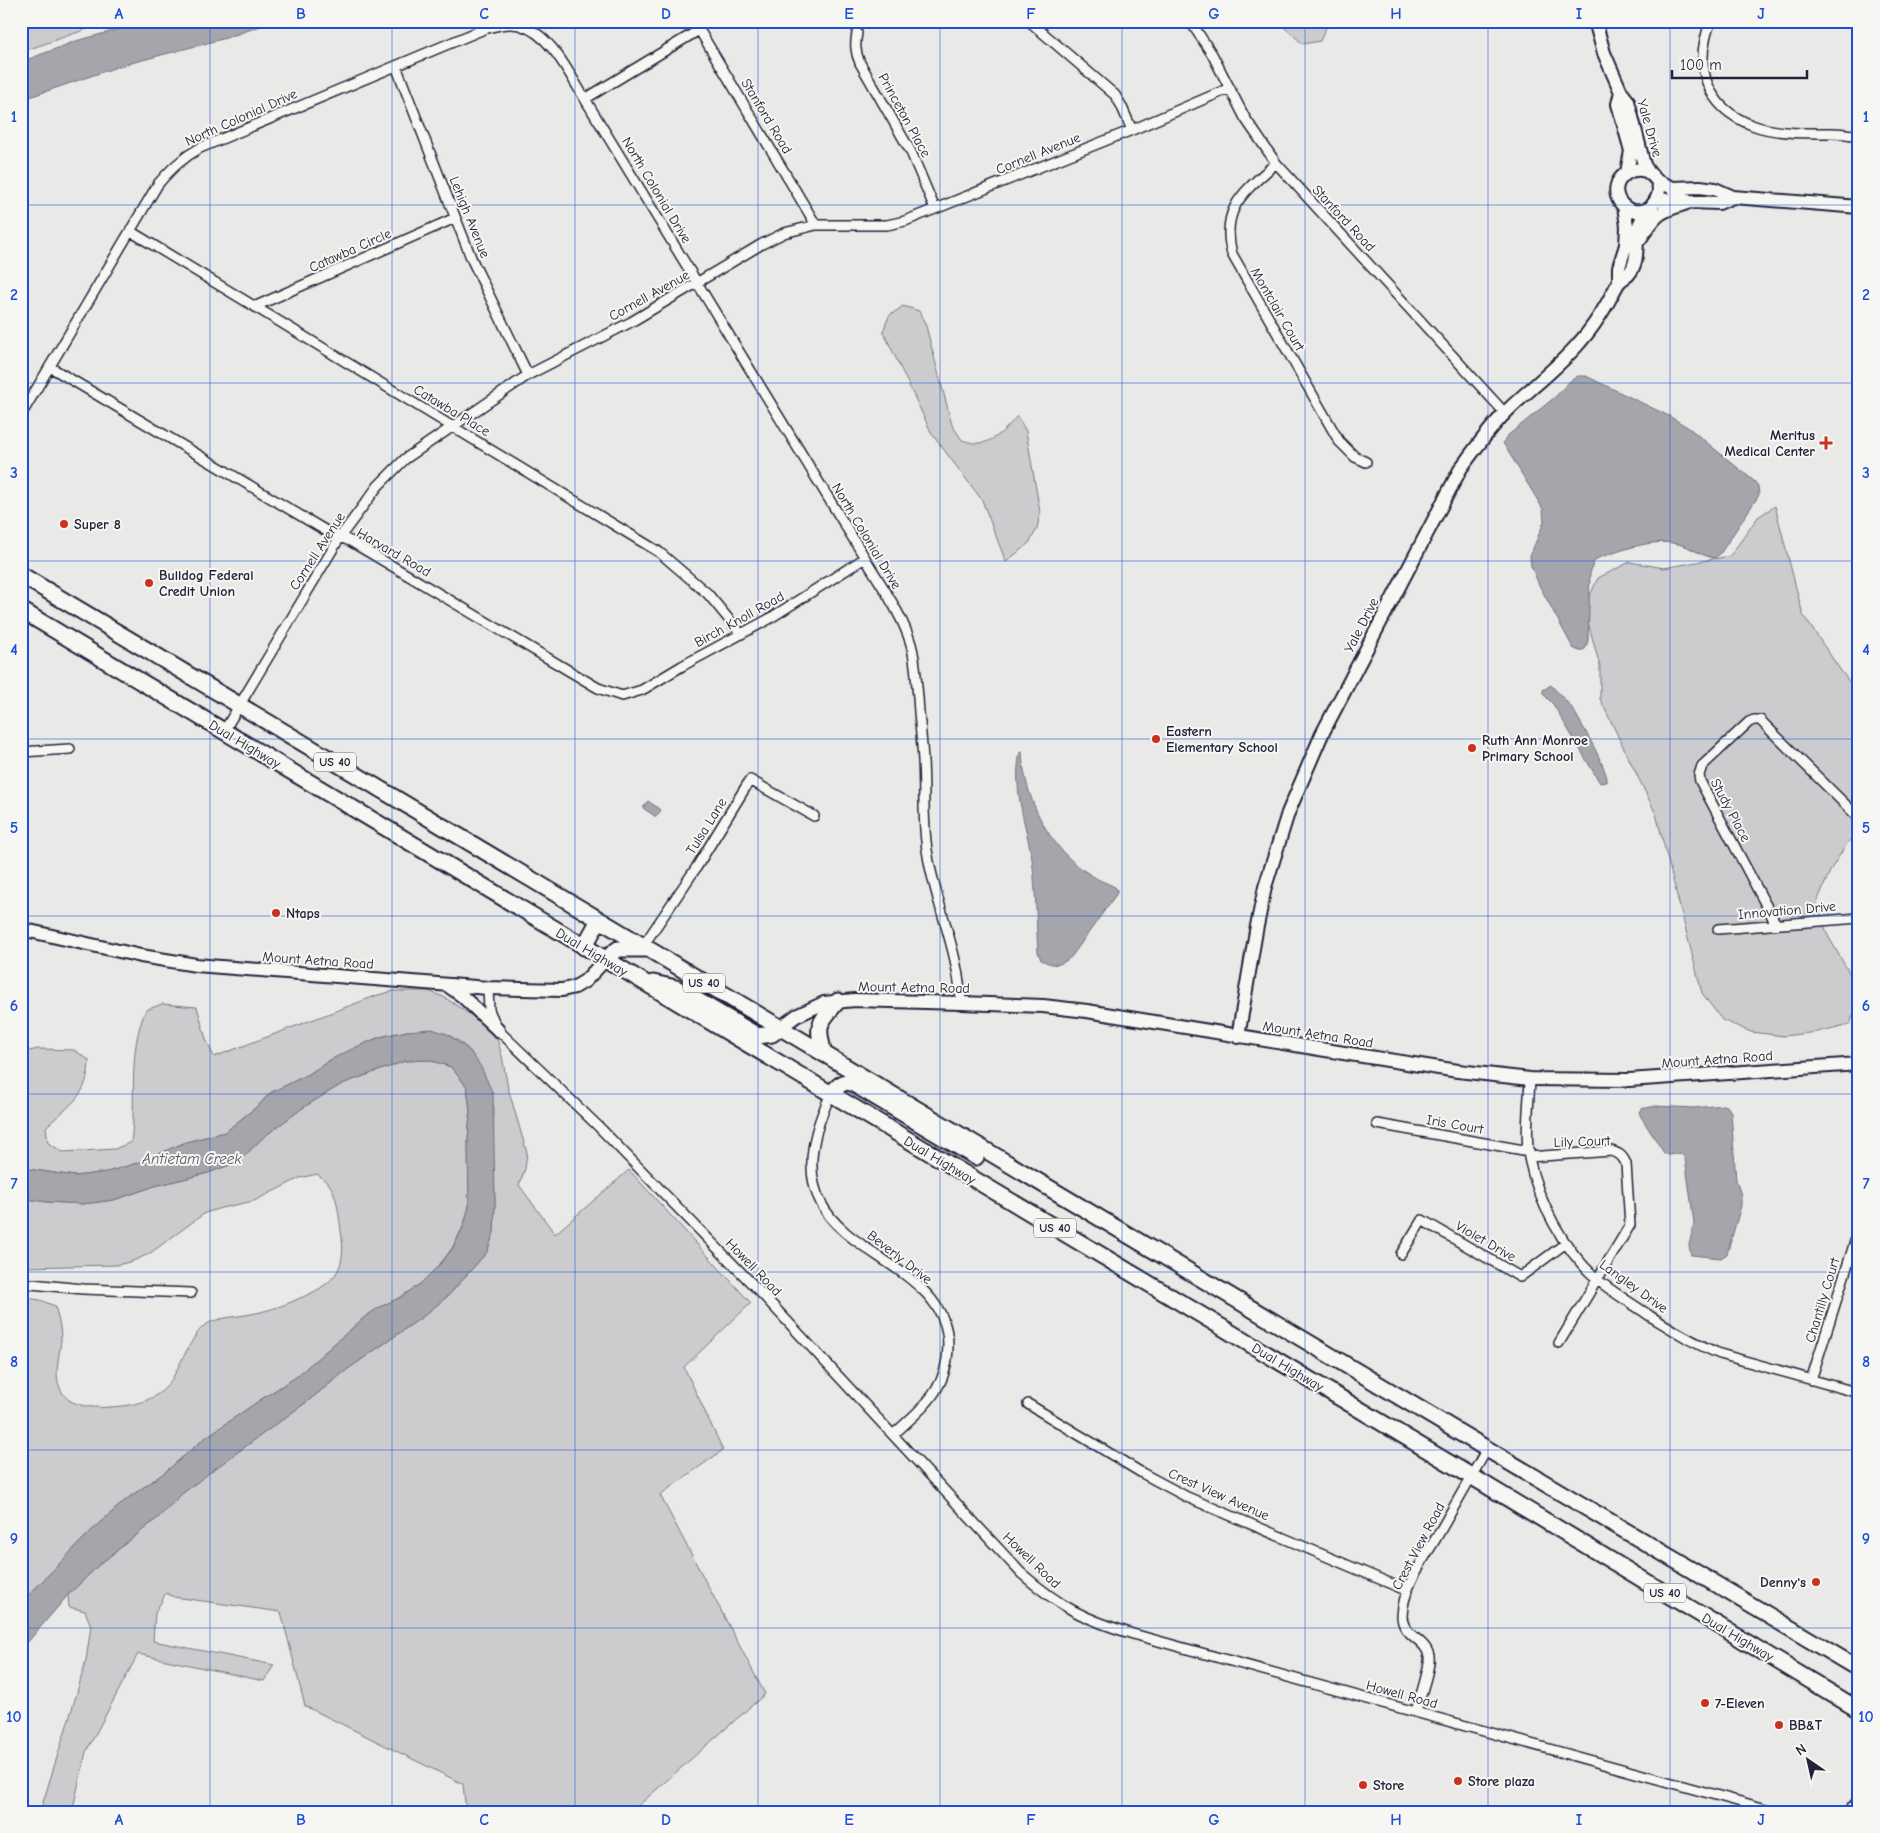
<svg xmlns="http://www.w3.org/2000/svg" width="1880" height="1833" font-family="'Comic Neue',sans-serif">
  <rect width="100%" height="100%" fill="#e9e9e7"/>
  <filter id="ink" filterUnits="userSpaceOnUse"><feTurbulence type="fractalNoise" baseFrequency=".02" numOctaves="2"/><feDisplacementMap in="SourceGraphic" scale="10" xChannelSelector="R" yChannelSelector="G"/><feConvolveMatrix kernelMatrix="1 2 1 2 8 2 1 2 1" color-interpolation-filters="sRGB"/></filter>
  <g filter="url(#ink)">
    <path fill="#ccccce" stroke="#777784" d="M21,21H110L21,52Z
      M1277,21H1329L1320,41L1303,44Z
      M903,306L919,311L926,326L952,425L962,440C967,441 973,444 978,443C994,443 1008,427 1017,416L1026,431L1040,512L1037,529L1029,543L1006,562L982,500L932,434L883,331L889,316Z
      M1775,506L1803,615L1841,671L1859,694V837L1848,842L1831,869L1817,902L1827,934L1859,990V999L1850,1024L1817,1032L1784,1036L1751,1032L1722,1020L1702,993L1656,814L1600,699V666L1584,608L1598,578L1630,562L1664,568L1730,556L1758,517Z
      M394,991H428L444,997L472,1016L497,1039L502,1056L508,1088L527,1153L525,1169L519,1185L555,1234L629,1170L751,1303L684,1367L723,1450L660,1495L765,1694L631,1812H466L463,1784L305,1706L281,1612L174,1597L166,1593L155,1613L153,1641L274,1665L264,1681L138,1654L86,1752L72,1812H40L76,1696L86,1660L91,1626L85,1611L69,1607L68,1595L100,1564L159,1517L183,1493L213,1470L308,1401L348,1369L425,1315L449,1295L487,1252L494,1232L495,1202L493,1136L494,1108L470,1051L460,1042L447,1034L407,1031L379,1037L330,1060L309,1074L270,1093L260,1104L225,1132L186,1142L137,1163L107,1172L75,1176L21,1168V1053L38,1049L74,1050L89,1060C88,1097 71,1103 46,1127L48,1143L63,1152L115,1149L131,1142C137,1098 127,1051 146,1010L162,1004L197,1007L206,1039L214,1057L378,995Z
      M429,1060L451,1067L467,1087L470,1111L468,1141L469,1206L464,1225L452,1248L441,1263L420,1284L401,1297L380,1307L366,1316L296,1377L260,1400L205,1438L164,1473L128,1498L96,1526L21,1603V1297L40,1300L55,1306C58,1317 61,1328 61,1340C59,1361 50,1384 69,1400C79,1407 98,1408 110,1407C132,1406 157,1401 170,1382C177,1371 182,1359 188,1348C193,1340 198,1329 207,1324C219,1317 237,1317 251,1314C267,1311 283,1306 298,1299C332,1285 348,1272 341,1231C339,1217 338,1200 331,1187C328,1182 321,1178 317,1174L300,1178L254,1201L221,1208L205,1213L149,1254L133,1261L117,1265L21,1267V1198L47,1202L83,1204L114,1200L155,1186L208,1173L238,1162L265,1136L304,1107L342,1084L405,1061Z"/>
    <path fill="#a5a5ac" stroke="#71717f" d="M149,21H275L226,38L120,66L21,100V62L76,41Z
      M1578,376H1586L1669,416L1689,428L1754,481L1758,486L1759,495L1720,554L1715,558C1700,556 1692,547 1678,544C1651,538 1624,550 1598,558L1593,563L1590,574L1588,641L1585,649L1579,651L1573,648L1539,585L1531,566L1530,556L1544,522L1543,509L1503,443L1506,437L1555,397L1570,381Z
      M1551,685C1558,693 1566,700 1572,708C1579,719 1610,773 1607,782L1600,783L1553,704L1543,694V690Z
      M1020,752H1022C1024,798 1050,851 1091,875C1098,880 1107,883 1115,887L1117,890V893L1072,956C1060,967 1054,966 1041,960L1038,952C1036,921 1036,889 1032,859C1026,824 1012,788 1020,752Z
      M648,801L661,810L656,817L643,808Z
      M432,1029L447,1034L470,1051L481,1067L493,1094L495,1202L494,1232L487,1252L449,1295L425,1315L348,1369L308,1401L213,1470L183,1493L159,1517L100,1564L68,1595L21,1650V1603L96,1526L128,1498L164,1473L205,1438L260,1400L296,1377L366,1316L380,1307L401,1297L420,1284L441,1263L453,1248L464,1225L469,1206L468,1141L470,1111L467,1087L451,1067L429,1060L405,1061L342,1084L304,1107L265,1136L238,1162L208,1173L155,1186L114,1200L83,1204L47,1202L21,1198V1168L75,1176L107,1172L137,1163L186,1142L225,1132L260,1104L270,1093L309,1074L330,1060L354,1048L380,1037L407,1031Z
      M1723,1105L1727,1106L1731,1112L1736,1180L1741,1195V1206L1727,1254L1721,1258L1691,1255L1689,1245L1694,1223L1685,1158L1680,1153L1669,1155L1664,1153L1641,1117L1639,1112L1641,1109L1656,1106L1694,1108Z"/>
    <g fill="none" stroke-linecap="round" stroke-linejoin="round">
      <defs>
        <path id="street" d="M694,21L816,225
          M1029,21L1115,95L1121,105L1132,130
          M1190,21L1212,54L1245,118L1276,163L1505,413
          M1711,21C1693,65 1705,107 1752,125C1775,134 1807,133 1832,133C1841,133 1849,135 1859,135
          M857,33C855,44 855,52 860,63L911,152L935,209
          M396,66L472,260L528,375
          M585,99L699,30
          M1276,163C1244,192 1220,208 1232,254L1339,441L1355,457L1366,462
          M130,231L659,552L708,594L741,634
          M256,306L455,218
          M50,367L328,532L350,541L598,688L622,696L642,690L682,666L769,619L865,558
          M21,415L158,184C171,169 182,158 200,148L484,29C495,26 507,22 519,25C551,33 569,74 585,99L865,558C881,585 902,614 911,644C916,661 916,680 918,697C919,718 922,740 923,761C925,792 922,824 928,856C936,905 959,952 961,1003
          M224,731L340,537L378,486L405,459L528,375L631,322L762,244L784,233L816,225H887L905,221L1132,130L1230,88
          M21,752L70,749
          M1776,924L1700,781L1699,775L1702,766L1749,722L1754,720H1760L1859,818
          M1718,929L1859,918
          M643,946L696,868L750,780L814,816
          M488,988L489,1010L498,1030L599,1127L763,1295L1021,1573C1060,1607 1084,1619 1133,1634L1777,1812
          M1530,1079C1529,1104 1525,1133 1529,1158C1538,1202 1564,1250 1597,1279C1613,1293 1633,1304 1650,1316C1673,1330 1695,1344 1720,1354L1859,1393
          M831,1094C815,1127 803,1169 821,1203C848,1257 948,1273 948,1345C948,1390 923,1407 893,1435
          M1377,1124L1529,1151
          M1529,1157L1611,1151C1619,1153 1623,1156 1626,1164L1630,1225L1559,1343
          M1401,1254L1422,1220L1520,1277L1566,1243
          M21,1283L83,1289L191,1293
          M1811,1380L1859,1229
          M1028,1404L1142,1473L1187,1497L1408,1591
          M1416,1712C1419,1699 1431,1667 1429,1656C1426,1639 1402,1636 1402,1616C1403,1586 1425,1558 1439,1533C1455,1505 1471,1477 1487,1449"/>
        <path id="secondary" d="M1595,21L1604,53L1621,92L1628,101L1644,165L1649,173
          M1621,92L1618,104L1631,151L1627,172
          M1657,181L1673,188L1700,187L1715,189L1733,197L1859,207
          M1656,201L1682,198L1690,202L1719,203L1733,197
          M1640,239C1658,212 1658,212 1690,202
          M1619,282V267L1626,245L1627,226L1624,206
          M21,929L141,956L196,965L488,988L562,990L575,987L585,981L606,959
          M447,985L461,995L498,1030
          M780,1028L796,1016L824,1003L855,1000L961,1003L1043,1006L1087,1011L1350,1054L1458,1071L1530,1079L1629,1080L1859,1064
          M1238,1037L1256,931L1265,887L1288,813L1322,734L1461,468C1475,449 1489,429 1506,412C1530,388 1558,368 1580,342C1591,330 1600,316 1608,302C1612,295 1615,288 1619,282C1622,279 1625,277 1628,275C1640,262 1635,243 1638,228C1642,211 1666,200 1657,181C1654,177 1650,173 1646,171C1640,169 1633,169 1627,173C1603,187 1623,222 1650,208
          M1851,1812L1859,1802"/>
        <path id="primary" d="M21,575L1487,1449L1859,1669
          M21,610L1471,1476L1859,1710
          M584,947L599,920
          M606,959L618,949H646
          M653,983L676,988L758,1036L772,1034L780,1028
          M824,1054C816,1024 818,1024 838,1001
          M831,1094C837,1087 842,1080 852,1083L976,1157"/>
      </defs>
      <use href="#street" stroke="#22223b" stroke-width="12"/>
      <use href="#secondary" stroke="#22223b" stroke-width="16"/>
      <use href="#primary" stroke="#22223b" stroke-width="19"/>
      <use href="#street" stroke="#f6f6f2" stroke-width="9"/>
      <use href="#secondary" stroke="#f6f6f2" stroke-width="12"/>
      <use href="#primary" stroke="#f6f6f2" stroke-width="15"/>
    </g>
  </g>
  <path fill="none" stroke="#1d4ed8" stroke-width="1" stroke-opacity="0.55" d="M210,21V1812M392,21V1812M575,21V1812M758,21V1812M940,21V1812M1122,21V1812M1305,21V1812M1488,21V1812M1670,21V1812M21,205H1859M21,383H1859M21,561H1859M21,739H1859M21,916H1859M21,1094H1859M21,1272H1859M21,1450H1859M21,1628H1859"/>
  <g fill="#c8321e" stroke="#f6f6f2" stroke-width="2">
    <path d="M1823.5 435.5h5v5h5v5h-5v5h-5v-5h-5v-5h5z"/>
    <circle cx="64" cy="524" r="5"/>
    <circle cx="149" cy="583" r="5"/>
    <circle cx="1156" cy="739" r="5"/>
    <circle cx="1472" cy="748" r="5"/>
    <circle cx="276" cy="913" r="5"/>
    <circle cx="1816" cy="1582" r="5"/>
    <circle cx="1705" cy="1703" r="5"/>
    <circle cx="1779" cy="1725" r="5"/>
    <circle cx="1458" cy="1781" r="5"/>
    <circle cx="1363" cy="1785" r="5"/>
  </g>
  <g text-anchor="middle" stroke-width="4" stroke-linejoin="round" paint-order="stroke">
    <g fill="#f6f6f2" stroke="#626272" stroke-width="1">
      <rect x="314" y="752.5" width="42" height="19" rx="4"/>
      <rect x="683" y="973.5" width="42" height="19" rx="4"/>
      <rect x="1034" y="1218.5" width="42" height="19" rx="4"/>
      <rect x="1644" y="1583.5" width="42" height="19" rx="4"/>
    </g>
    <g font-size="12" font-weight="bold" fill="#22223b">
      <text x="335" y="766">US 40</text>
      <text x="704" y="987">US 40</text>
      <text x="1055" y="1232">US 40</text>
      <text x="1665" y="1597">US 40</text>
    </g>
    <g font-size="14" fill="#22223b" stroke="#f6f6f2">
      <text transform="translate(905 115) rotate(61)" y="5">Princeton Place</text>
      <text transform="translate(767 116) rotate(59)" y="5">Stanford Road</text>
      <text transform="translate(241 117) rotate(-24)" y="5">North Colonial Drive</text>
      <text transform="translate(1650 128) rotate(74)" y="5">Yale Drive</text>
      <text transform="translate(1038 153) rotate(-22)" y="5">Cornell Avenue</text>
      <text transform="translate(657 190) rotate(59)" y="5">North Colonial Drive</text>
      <text transform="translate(470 217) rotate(68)" y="5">Lehigh Avenue</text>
      <text transform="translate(1344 218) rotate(47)" y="5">Stanford Road</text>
      <text transform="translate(350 250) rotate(-24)" y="5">Catawba Circle</text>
      <text transform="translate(649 295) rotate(-29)" y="5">Cornell Avenue</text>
      <text transform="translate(1278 309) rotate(60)" y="5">Montclair Court</text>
      <text transform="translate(452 410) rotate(31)" y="5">Catawba Place</text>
      <text transform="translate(867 536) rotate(59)" y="5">North Colonial Drive</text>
      <text transform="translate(317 551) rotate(-57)" y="5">Cornell Avenue</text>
      <text transform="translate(394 552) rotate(30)" y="5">Harvard Road</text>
      <text transform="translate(739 619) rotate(-29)" y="5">Birch Knoll Road</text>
      <text transform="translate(1361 625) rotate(-63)" y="5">Yale Drive</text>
      <text transform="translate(245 744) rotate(31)" y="5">Dual Highway</text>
      <text transform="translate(1731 810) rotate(62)" y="5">Study Place</text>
      <text transform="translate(706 826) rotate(-58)" y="5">Tulsa Lane</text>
      <text transform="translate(1787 910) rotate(-5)" y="5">Innovation Drive</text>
      <text transform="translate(592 952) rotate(31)" y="5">Dual Highway</text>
      <text transform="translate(318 960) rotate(4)" y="5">Mount Aetna Road</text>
      <text transform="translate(914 987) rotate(1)" y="5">Mount Aetna Road</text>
      <text transform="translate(1318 1034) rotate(9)" y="5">Mount Aetna Road</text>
      <text transform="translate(1717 1059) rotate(-4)" y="5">Mount Aetna Road</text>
      <text transform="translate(1455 1124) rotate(10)" y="5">Iris Court</text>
      <text transform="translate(1582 1141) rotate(-2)" y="5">Lily Court</text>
      <text transform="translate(940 1160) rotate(31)" y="5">Dual Highway</text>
      <text transform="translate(1486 1241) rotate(30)" y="5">Violet Drive</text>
      <text transform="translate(900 1257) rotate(38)" y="5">Beverly Drive</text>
      <text transform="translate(754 1267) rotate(46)" y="5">Howell Road</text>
      <text transform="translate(1634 1286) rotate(36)" y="5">Langley Drive</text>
      <text transform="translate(1822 1300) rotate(-73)" y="5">Chantilly Court</text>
      <text transform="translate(1288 1367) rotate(31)" y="5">Dual Highway</text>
      <text transform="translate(1219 1494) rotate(24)" y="5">Crest View Avenue</text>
      <text transform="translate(1418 1546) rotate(-62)" y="5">Crest View Road</text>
      <text transform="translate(1032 1560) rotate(44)" y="5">Howell Road</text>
      <text transform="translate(1738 1637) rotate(31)" y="5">Dual Highway</text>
      <text transform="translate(1402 1694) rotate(15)" y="5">Howell Road</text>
    </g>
    <g font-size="14" font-weight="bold" fill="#22223b" stroke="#f6f6f2" text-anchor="start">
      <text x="1815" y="440" text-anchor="end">Meritus<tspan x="1815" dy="16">Medical Center</tspan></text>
      <text x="74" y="529">Super 8</text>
      <text x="159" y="580">Bulldog Federal<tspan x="159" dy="16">Credit Union</tspan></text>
      <text x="1166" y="736">Eastern<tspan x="1166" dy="16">Elementary School</tspan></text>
      <text x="1482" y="745">Ruth Ann Monroe<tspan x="1482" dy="16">Primary School</tspan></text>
      <text x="286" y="918">Ntaps</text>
      <text x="1806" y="1587" text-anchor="end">Denny's</text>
      <text x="1715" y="1708">7-Eleven</text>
      <text x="1789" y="1730">BB&amp;T</text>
      <text x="1468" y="1786">Store plaza</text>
      <text x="1373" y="1790">Store</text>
    </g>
    <g font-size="15" font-style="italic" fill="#565668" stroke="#f6f6f2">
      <text x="192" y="1164">Antietam Creek</text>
    </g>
  </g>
  <rect width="1880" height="1833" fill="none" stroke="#f6f6f2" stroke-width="55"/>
  <g transform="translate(1808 1760) rotate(326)" stroke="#f6f6f2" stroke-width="4" paint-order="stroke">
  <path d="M0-4L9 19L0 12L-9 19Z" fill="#22223b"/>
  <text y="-8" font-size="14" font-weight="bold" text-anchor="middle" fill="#22223b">N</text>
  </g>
  <path d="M1672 70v8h135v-8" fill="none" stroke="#22223b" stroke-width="2.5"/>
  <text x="1680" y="70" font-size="15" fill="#22223b" stroke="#f6f6f2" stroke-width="4" paint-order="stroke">100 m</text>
  <rect x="28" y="28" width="1824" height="1778" fill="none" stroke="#1d4ed8" stroke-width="2"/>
  <g font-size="16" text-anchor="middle" font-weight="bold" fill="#1d4ed8">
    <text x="119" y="19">A</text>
    <text x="301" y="19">B</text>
    <text x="484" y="19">C</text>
    <text x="666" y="19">D</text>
    <text x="849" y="19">E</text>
    <text x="1031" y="19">F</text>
    <text x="1214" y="19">G</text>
    <text x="1396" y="19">H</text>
    <text x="1579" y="19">I</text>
    <text x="1761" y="19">J</text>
    <text x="14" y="122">1</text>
    <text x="1866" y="122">1</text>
    <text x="14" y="300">2</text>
    <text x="1866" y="300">2</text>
    <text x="14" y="478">3</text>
    <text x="1866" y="478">3</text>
    <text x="14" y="655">4</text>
    <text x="1866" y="655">4</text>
    <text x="14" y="833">5</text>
    <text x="1866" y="833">5</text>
    <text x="14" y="1011">6</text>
    <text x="1866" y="1011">6</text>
    <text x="14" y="1189">7</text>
    <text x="1866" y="1189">7</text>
    <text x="14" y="1367">8</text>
    <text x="1866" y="1367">8</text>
    <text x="14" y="1544">9</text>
    <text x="1866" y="1544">9</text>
    <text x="14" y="1722">10</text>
    <text x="1866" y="1722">10</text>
    <text x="119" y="1825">A</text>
    <text x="301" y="1825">B</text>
    <text x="484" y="1825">C</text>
    <text x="666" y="1825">D</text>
    <text x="849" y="1825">E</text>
    <text x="1031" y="1825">F</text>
    <text x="1214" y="1825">G</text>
    <text x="1396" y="1825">H</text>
    <text x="1579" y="1825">I</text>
    <text x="1761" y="1825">J</text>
  </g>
</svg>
